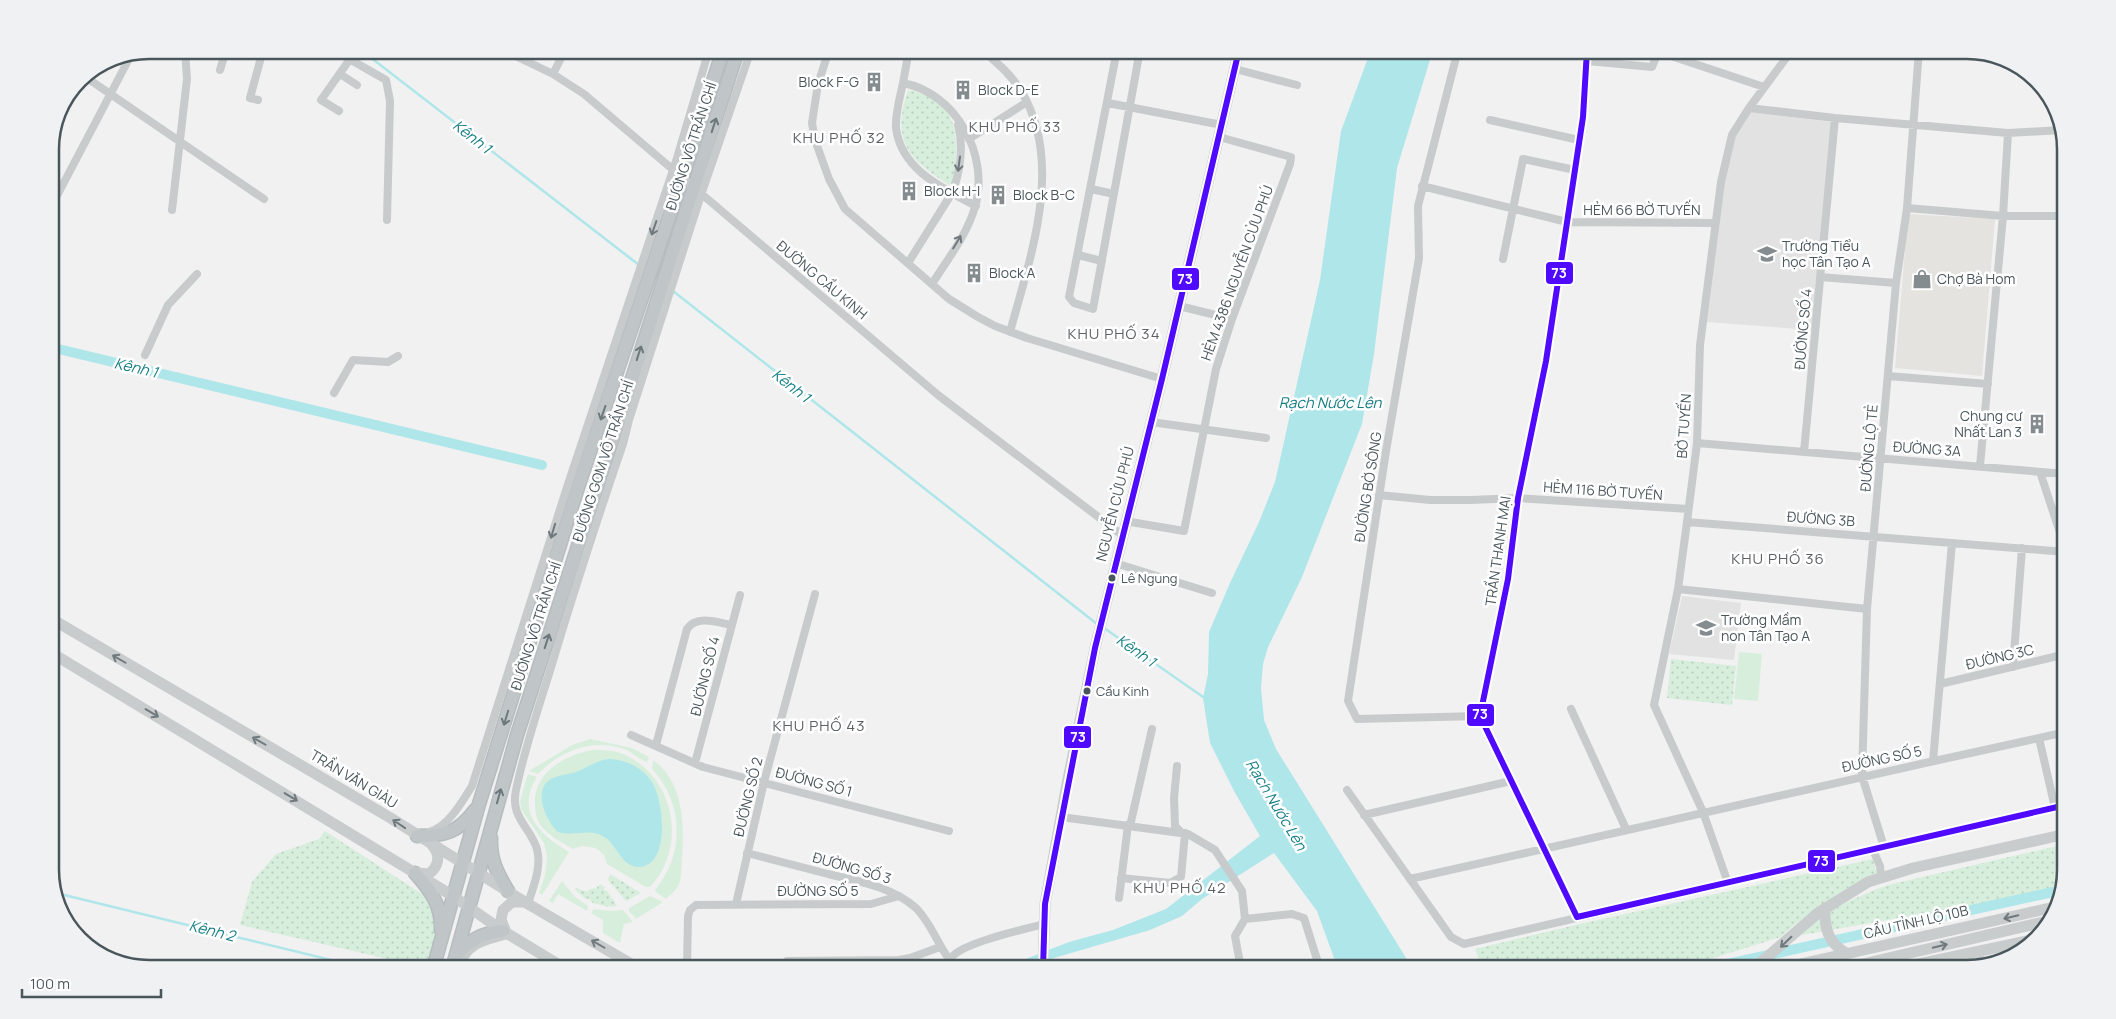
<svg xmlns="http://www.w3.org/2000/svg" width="2116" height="1019" font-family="Manrope,sans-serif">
  <defs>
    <pattern id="park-dots" width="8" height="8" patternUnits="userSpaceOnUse" patternTransform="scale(1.25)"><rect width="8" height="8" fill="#d7eedc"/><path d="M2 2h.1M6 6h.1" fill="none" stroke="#bacebf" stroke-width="1.8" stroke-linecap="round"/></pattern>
  </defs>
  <rect width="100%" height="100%" fill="#f1f1f1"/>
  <path fill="#e5e3df" d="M1908,214L1995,219L1982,376L1895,368Z"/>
  <path fill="#e3e2e2" d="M1751,112L1832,122L1812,330L1707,322L1724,186L1734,139Z
    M1682,596L1741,603L1734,660L1669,654Z"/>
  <path fill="#d7eedc" d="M1739,652L1762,654L1758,701L1734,699Z
    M590,739L632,748L649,757L647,762C640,760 632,752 624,749C593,738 560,751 538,774L529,771L572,745Z
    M593,750C603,750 614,750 623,754C675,776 688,847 650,887H646L607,864L604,855L596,848L582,846L573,849C562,842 550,837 542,827C537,821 535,813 535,805C533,773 564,755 593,750Z
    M653,760C685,783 684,826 682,861C681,868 682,877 679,884C677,890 670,895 666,899L656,892L655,890C685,854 684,803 652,769Z
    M528,774L537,777C515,812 540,835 569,852L542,895L539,893L545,876L547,857L544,843L521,809L520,801Z
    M562,881L575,897L588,906L587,911L558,894L553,903L549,901Z
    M650,896L663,902L636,919L629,911V908Z
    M594,909L610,911L623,910L633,922L624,924L620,943L603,933V920L591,913Z"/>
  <path fill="url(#park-dots)" d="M908,90C964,100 959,144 952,187C910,160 890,143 908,90Z
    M1671,659L1736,666L1732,705L1667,698Z
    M325,831L422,894C443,919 435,939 427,968L240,925L252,882L276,854L319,839Z
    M2066,844V870L2063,886L1919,918L1905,917L1802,935C1819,912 1861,895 1888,885Z
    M1873,859L1877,875L1844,890L1793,926L1781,937L1704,961L1669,969H1483L1475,949L1580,924Z
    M610,874L641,893L626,901L608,880Z
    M601,884L605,888L603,890H606L611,896L610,898H612L617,906L610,907L609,905L608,907L593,903L588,898L587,900L575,890L576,888L588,892V890L595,888L597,889V887Z"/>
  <path fill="#aee6e9" d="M1371,50H1433L1397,168L1374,354L1362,424L1302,577L1268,647L1263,664L1261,688L1264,720L1276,749L1413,969H1338L1317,911L1274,853L1202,899L1182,916L1150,930L1054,958L1023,969H1006L1018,962L1069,942L1113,930L1166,909L1260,836L1234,791L1210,743L1203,698L1208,674L1209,632L1230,583L1259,522L1275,482L1320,280L1341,131Z
    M609,759C627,760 644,768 653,784C664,803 670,866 639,867C622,867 617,846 606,838C590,827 574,837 558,832C547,822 534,795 547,782C554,775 567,775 576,772C587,768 597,760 609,759Z"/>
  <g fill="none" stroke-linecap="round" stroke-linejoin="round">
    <path stroke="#aee6e9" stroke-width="2.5" d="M361,50L639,265
      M673,291L1097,624
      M1104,628L1206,699
      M56,893L368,969"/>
    <path stroke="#aee6e9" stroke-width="10" d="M50,347L542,465
      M1705,969L2062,890"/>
    <defs>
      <path id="trunk" d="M417,836C444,836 458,833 475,810
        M491,838C490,859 497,873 508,891
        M415,873C430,890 442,905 441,930
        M456,955C470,940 482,933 503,931
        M433,969L479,804L578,487L682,179L723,50
        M452,969L517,735L738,50"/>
    </defs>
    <use href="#trunk" stroke="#b6bcbf" stroke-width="15"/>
    <path stroke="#c8cbcc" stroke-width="8" d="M306,50L311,53L337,52L386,80L390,101L387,220
      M503,50L553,74L584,94L938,395L1122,535
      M829,50L818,84L812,123L815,140L829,179L845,209L949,299L978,317L995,326L1027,338L1162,379
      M982,50C997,63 1011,74 1021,91C1065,163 1030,258 1010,332
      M1117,50L1069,297L1074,303L1093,309L1140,50
      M1458,50L1418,206L1419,258L1386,451L1348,701L1357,719L1480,716
      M1932,50L1990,54
      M1674,57L1764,87
      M1587,61L1652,67L1659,50
      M1235,69L1297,85
      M220,70L226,50
      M340,74L357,85
      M553,74L565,50
      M84,76L264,199
      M903,83L909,50
      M2046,91V97
      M258,100L250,98L263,50
      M1108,103L1222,125
      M1749,108L1835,118L2008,133L2061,130
      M339,111L321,100L350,59
      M1490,120L1579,140
      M969,139L1027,102
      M1422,186L1567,222L1716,223
      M1091,189L1114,194
      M1907,208L2003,216H2066
      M50,209L132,53
      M172,210L187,79L185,50
      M1078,255L1102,261
      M1503,259L1523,159L1575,170
      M908,263L952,193C960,173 964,146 958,125
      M1820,277L1896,283
      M932,284C947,260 967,235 975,207C990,155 956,93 903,83C900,97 895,114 896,128C901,170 944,189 976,206
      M1179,306L1232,319
      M145,355L168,305L197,274
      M1888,376L1988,384
      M334,393L353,360L388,362L398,356
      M1151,422L1266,438
      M1697,443L2066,474
      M1804,452L1835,118
      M1980,466L2003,216L2008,133
      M2040,472L2066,551
      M1379,495L1430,500H1471L1518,498L1688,509
      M1125,521L1184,531L1216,369L1232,319L1290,164L1291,157L1219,137
      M1687,522L2066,552
      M1115,563L1212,593
      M1678,589L1867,609
      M2013,667L2022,548
      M1940,684L2066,654
      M1571,709L1626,829
      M631,735L703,767L949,831
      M2039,738L2055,808
      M656,745L687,629C696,615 717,622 731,625
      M1933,761L1952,543
      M695,763L740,595
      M1177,766L1174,798L1175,826L1181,832
      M1347,790L1451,937L1464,944L2066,805
      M1364,815L1511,781
      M1061,817L1188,834L1215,850L1242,891L1245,919
      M1130,826L1152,729
      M429,832C448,827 462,802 472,786L568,484L677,158L709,50
      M1884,847L1862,776L1867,609L1896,283L1907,208L1919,50
      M1873,850L1880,866L1881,877
      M747,853C774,860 801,867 828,874C858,881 893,887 916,908C931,923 937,943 949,959
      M1121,878L1170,883L1181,877L1185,833
      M1410,879C1628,829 1847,780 2066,732
      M1728,883L1703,812L1654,705L1678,589L1687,522L1697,443L1700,345L1721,182L1732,135L1749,108L1792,50
      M1119,898L1128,825
      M528,904C533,887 542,867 537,849C530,826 510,818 516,790C524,751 537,712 549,674C572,597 597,520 623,444L629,420L701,195L751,50
      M736,904L764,782L815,594
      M1577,917L1480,716L1508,579L1518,498L1546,361L1583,117L1587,50
      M1977,951L1984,964
      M787,961L899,960L910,958L940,947
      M460,969C467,943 484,942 508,935
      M687,969L688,916L690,910L696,905L871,904L899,896
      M942,969C946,964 950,958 955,954C971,941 1022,930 1044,924
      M1241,969L1235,936L1245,919L1292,914L1304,918L1320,969"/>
    <path stroke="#c9cccd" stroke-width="11" d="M50,618L389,817L528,904L640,969
      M50,652L453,896L503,931L566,969
      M417,873L429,874C439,866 441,855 432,845
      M1825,908C1824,927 1828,943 1846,953
      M506,932L501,920L503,910L512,902H525
      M1043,969L1045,904L1067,784L1095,648L1162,379L1239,50
      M1753,969L1818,913L1868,882L1913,868L2066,834
      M1779,969L2059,906
      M1841,969L2048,921
      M1895,969L2032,940"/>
    <use href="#trunk" stroke="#c0c6c8" stroke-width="12"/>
    <defs>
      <path id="bus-1" d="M1577,917L1480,716L1508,579L1518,498L1546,361L1583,117L1587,50
        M1577,917L2066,805
        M1043,969L1045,904L1095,648L1162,379L1239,50"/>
    </defs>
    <use href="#bus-1" stroke="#fff" stroke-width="10"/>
    <use href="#bus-1" stroke="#4f0aff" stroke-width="6"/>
  </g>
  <defs><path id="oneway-shaft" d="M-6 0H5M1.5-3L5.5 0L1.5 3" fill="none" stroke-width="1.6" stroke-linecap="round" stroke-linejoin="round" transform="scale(1.25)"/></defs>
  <g stroke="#6d787c">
    <use href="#oneway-shaft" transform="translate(714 125) rotate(-72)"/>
    <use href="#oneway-shaft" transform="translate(639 353) rotate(-72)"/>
    <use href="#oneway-shaft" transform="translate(603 413) rotate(109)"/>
    <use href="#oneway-shaft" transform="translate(547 641) rotate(-72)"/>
    <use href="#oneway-shaft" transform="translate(506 718) rotate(107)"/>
    <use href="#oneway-shaft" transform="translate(499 796) rotate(-74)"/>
  </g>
  <g stroke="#6f797e">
    <use href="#oneway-shaft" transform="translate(959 164) rotate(98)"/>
    <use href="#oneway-shaft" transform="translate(654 228) rotate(109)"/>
    <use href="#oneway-shaft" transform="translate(957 242) rotate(-59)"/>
    <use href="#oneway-shaft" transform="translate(553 531) rotate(107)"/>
    <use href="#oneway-shaft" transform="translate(119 659) rotate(-150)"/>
    <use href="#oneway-shaft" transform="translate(152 713) rotate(31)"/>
    <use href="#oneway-shaft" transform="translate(259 741) rotate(-150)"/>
    <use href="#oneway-shaft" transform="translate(291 797) rotate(31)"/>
    <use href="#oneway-shaft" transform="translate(399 824) rotate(-146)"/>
    <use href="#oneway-shaft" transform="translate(2011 917) rotate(167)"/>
    <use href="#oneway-shaft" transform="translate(1786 942) rotate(136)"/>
    <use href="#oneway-shaft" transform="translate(598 944) rotate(-150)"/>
    <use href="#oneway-shaft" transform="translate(1940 946) rotate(-13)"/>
  </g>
  <defs>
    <symbol id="building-bare" viewBox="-9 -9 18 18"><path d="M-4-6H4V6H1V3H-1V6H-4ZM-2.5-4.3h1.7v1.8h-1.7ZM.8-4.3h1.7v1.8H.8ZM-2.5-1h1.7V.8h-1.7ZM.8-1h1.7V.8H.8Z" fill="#848c90" stroke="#fff" stroke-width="2.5" paint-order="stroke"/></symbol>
    <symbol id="school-bare" viewBox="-9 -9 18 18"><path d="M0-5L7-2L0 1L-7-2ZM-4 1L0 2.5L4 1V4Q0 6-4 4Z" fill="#848c90" stroke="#fff" stroke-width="2.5" paint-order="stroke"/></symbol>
    <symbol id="shop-bare" viewBox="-9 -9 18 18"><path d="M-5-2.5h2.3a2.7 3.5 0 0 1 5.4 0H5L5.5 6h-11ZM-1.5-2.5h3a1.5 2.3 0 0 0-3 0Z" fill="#848c90" stroke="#fff" stroke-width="2.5" paint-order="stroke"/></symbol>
  </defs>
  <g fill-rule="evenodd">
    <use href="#building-bare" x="860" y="68" width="28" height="28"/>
    <use href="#building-bare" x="949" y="76" width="28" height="28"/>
    <use href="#building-bare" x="895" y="177" width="28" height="28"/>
    <use href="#building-bare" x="984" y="181" width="28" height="28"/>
    <use href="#school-bare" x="1753" y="240" width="28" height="28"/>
    <use href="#building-bare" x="960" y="259" width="28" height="28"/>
    <use href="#shop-bare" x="1908" y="265" width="28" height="28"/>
    <use href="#building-bare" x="2023" y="410" width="28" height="28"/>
    <use href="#school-bare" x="1692" y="614" width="28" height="28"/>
  </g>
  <g fill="#49565c" stroke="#fff" stroke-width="2">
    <circle cx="1112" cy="578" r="4.5"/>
    <circle cx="1087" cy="691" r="4.5"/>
  </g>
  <g text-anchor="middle" stroke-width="5" stroke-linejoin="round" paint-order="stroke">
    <g font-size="13" fill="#49565c" stroke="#fff" text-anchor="start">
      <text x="1121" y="583">Lê Ngung</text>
      <text x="1096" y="696">Cầu Kinh</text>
    </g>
    <g font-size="14" fill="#49565c" stroke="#fff" text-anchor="start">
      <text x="859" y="87" text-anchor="end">Block F-G</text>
      <text x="978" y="95">Block D-E</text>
      <text x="924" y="196">Block H-I</text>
      <text x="1013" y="200">Block B-C</text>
      <text x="1782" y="251">Trường Tiểu<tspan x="1782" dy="16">học Tân Tạo A</tspan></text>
      <text x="989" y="278">Block A</text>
      <text x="1937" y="284">Chợ Bà Hom</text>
      <text x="2022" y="421" text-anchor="end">Chung cư<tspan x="2022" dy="16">Nhất Lan 3</tspan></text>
      <text x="1721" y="625">Trường Mầm<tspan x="1721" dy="16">non Tân Tạo A</tspan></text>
    </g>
    <g font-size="14" fill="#49565c" stroke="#fff">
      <text transform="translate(691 146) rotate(-72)" y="5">ĐƯỜNG VÕ TRẦN CHÍ</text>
      <text x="1642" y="215">HẺM 66 BỜ TUYẾN</text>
      <text transform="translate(1237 273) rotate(-70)" y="5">HẺM 4386 NGUYỄN CỬU PHÚ</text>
      <text transform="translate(822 280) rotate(40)" y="5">ĐƯỜNG CẦU KINH</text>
      <text transform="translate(1803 329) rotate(-85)" y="5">ĐƯỜNG SỐ 4</text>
      <text transform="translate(1684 426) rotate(-86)" y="5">BỜ TUYẾN</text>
      <text transform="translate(1869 448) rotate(-85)" y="5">ĐƯỜNG LỘ TẺ</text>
      <text transform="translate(1927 449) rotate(4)" y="5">ĐƯỜNG 3A</text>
      <text transform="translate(603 461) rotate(-72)" y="5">ĐƯỜNG GOM VÕ TRẦN CHÍ</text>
      <text transform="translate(1368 487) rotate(-81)" y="5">ĐƯỜNG BỜ SÔNG</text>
      <text transform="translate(1603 491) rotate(4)" y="5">HẺM 116 BỜ TUYẾN</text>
      <text transform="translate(1115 504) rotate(-76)" y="5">NGUYỄN CỬU PHÚ</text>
      <text transform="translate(1821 519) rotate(4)" y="5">ĐƯỜNG 3B</text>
      <text transform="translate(1498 551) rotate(-82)" y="5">TRẦN THANH MẠI</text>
      <text transform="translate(536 626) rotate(-72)" y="5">ĐƯỜNG VÕ TRẦN CHÍ</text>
      <text transform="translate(2000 657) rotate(-13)" y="5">ĐƯỜNG 3C</text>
      <text transform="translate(705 676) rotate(-76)" y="5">ĐƯỜNG SỐ 4</text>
      <text transform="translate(1882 759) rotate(-12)" y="5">ĐƯỜNG SỐ 5</text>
      <text transform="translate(354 779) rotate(31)" y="5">TRẦN VĂN GIÀU</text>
      <text transform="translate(814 782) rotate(15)" y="5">ĐƯỜNG SỐ 1</text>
      <text transform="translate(748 797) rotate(-76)" y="5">ĐƯỜNG SỐ 2</text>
      <text transform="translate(852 868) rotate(16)" y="5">ĐƯỜNG SỐ 3</text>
      <text x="818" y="896">ĐƯỜNG SỐ 5</text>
      <text transform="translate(1916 922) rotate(-13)" y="5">CẦU TỈNH LỘ 10B</text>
    </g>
    <g font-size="15" letter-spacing="1" fill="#5d6164" stroke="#fff">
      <text x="1015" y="132">KHU PHỐ 33</text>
      <text x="839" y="143">KHU PHỐ 32</text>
      <text x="1114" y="339">KHU PHỐ 34</text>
      <text x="1778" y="564">KHU PHỐ 36</text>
      <text x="819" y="731">KHU PHỐ 43</text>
      <text x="1180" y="893">KHU PHỐ 42</text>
    </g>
    <g font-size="15" font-style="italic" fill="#167e84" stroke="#fff">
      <text transform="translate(472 137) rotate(38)" y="5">Kênh 1</text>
      <text transform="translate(136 368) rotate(13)" y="5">Kênh 1</text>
      <text transform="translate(791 386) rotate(38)" y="5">Kênh 1</text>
      <text x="1330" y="408">Rạch Nước Lên</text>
      <text transform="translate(1136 651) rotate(35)" y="5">Kênh 1</text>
      <text transform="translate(1276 805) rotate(59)" y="5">Rạch Nước Lên</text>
      <text transform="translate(212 931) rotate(14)" y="5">Kênh 2</text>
    </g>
  </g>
  <path d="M0 0H2116V1019H0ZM149 59H1967A90 90 0 0 1 2057 149V870A90 90 0 0 1 1967 960H149A90 90 0 0 1 59 870V149A90 90 0 0 1 149 59Z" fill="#f0f1f2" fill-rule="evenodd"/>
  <path fill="none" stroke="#49565c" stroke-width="2.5" d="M149 59H1967A90 90 0 0 1 2057 149V870A90 90 0 0 1 1967 960H149A90 90 0 0 1 59 870V149A90 90 0 0 1 149 59Z"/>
  <g stroke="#fff" stroke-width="2">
    <rect x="1545" y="261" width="29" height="24" rx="5" fill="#4f0aff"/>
    <rect x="1171" y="267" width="29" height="24" rx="5" fill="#4f0aff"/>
    <rect x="1466" y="703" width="29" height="24" rx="5" fill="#4f0aff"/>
    <rect x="1063" y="725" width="29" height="24" rx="5" fill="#4f0aff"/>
    <rect x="1807" y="849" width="29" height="24" rx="5" fill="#4f0aff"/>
  </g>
  <g font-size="14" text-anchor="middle" font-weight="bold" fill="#fff">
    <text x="1559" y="278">73</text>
    <text x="1185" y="284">73</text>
    <text x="1480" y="719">73</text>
    <text x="1078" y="742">73</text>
    <text x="1821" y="866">73</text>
  </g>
  <path d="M22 989v8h139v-8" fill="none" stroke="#49565c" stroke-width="2.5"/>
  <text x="30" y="989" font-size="15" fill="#49565c" stroke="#ffffff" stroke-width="4" paint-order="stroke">100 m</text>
</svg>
